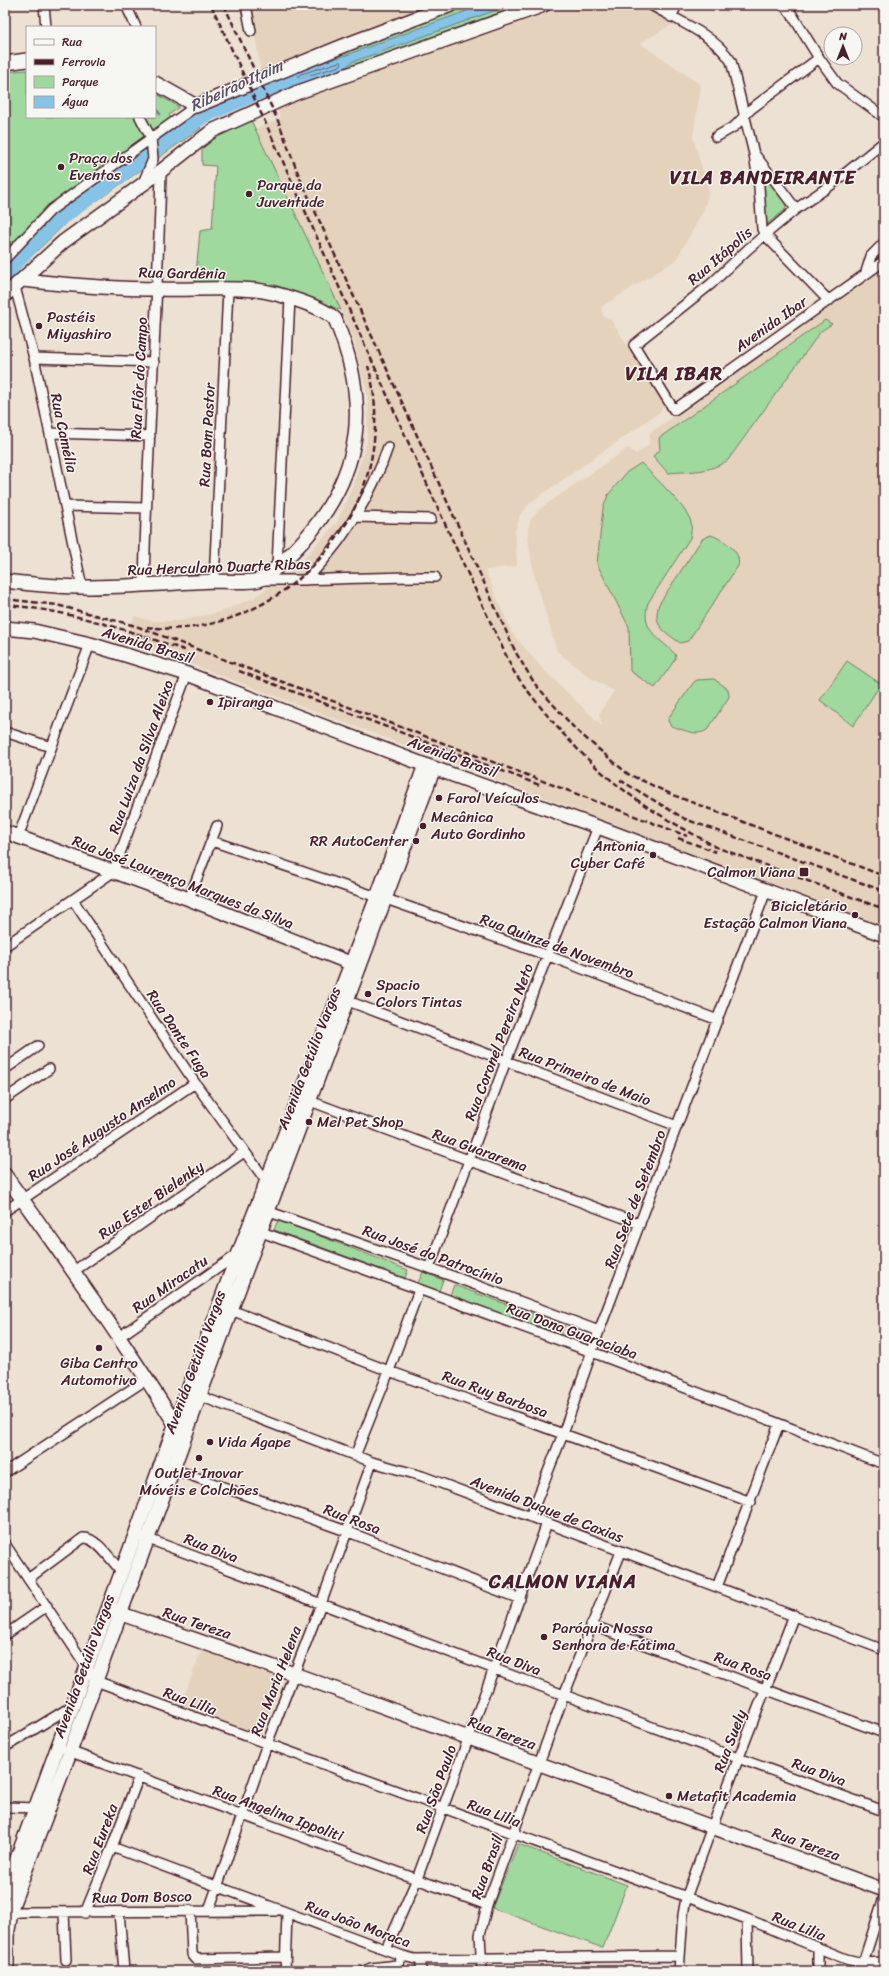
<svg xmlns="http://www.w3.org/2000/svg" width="889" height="1976" font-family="Sriracha,sans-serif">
  <rect width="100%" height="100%" fill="#ece1d2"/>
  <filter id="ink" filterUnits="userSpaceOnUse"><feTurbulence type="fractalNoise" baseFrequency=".025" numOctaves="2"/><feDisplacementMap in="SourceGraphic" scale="8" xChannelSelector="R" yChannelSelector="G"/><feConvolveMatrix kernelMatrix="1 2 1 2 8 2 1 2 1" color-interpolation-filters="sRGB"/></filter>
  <g filter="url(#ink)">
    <path fill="#e5d2bc" d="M250,5H438L261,72Z
      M572,5H641L673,24L640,43L701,85L693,137L709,192L704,210L676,260L601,307L603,316L611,320L664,402L661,411L531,502L520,515L515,531L517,566L485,570L512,633L541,667L602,726L599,714L614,691L589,677L557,651L534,575L529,546L528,529L531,519L541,508L628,448L636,454L649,444L650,433L884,267V926L124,639L135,616L152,621H180L220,612L254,598L299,564L337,522L353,485L367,442L368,398L353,336L255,129L281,119L276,107L285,102Z
      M202,1649L276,1674L281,1681L262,1732L254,1734L180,1706Z"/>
    <path fill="#9fd99e" stroke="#747c64" d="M468,5H483L344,56L310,66L347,50Z
      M510,5H524L343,70L352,62Z
      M27,70V117H155V93L179,107L169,115L177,126L56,209L5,262V72Z
      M250,118L341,310L275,285L195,284L200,231L212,229L216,166L202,165V143Z
      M199,125L201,128L68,221L5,282V277L61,221Z
      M766,182L770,183L786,205L785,210L766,225L763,185Z
      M825,320L832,324L821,331L728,460C709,473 691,471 668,473L653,456L660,450L659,438Z
      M641,463C653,476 687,507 691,522C692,527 691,532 690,538L648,603C640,631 659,637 675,654L676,658L655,688L630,671L629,627L597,564L603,508L608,495L627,472Z
      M711,535C724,540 742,551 738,566L688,641L680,643C664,631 652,626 659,604L702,539Z
      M847,661L881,684L853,726L820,700Z
      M714,679L728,689L729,697L708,729C698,738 682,729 671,726L668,721L669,717L694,682L697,680Z
      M278,1220L408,1270L405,1278L274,1230Z
      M423,1272L443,1280L439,1291L418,1283Z
      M454,1285L565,1326L560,1335L450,1295Z
      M518,1844L627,1885L603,1948L492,1908Z"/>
    <path fill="#86c4e7" stroke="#6e829c" d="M483,5H510L352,62L343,70L270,93L266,83L310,66L344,56Z"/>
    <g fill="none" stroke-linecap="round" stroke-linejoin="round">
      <path stroke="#626176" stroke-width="1" d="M340,62L342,63L340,66L300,78L298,77L299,75Z"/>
      <path stroke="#6e829c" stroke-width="2.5" d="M155,108L160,114"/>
      <path stroke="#86c4e7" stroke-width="15" d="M5,274L42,235L62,217L205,115L288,80"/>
      <defs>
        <path id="street" d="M44,5L46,27
          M126,5L136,27
          M246,5L251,31
          M651,5C678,21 713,34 731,61L754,154L759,187L762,229L765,235L829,301
          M783,5L791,13L819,58L837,83L884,117
          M671,17L677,5
          M140,117L151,138L153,159L143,183
          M716,137L735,126L751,109L819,58
          M884,142L831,185L796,209L748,249L711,284L634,345L674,410L884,261
          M756,156L796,209
          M5,259L51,210L196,106
          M865,275L871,256L884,243
          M15,287L34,358L82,587
          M34,358L154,362
          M50,433L150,436
          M66,506L146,508
          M356,517L431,519
          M277,566L290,298
          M259,580C318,581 376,576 435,577
          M306,580C343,541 371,498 388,447
          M214,581L228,290
          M144,585C147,447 158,309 161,171
          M5,732L51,747
          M18,837L90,644
          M212,841L377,897
          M189,899L217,826
          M386,899L546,955L718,1020
          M73,900L195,1083L269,1185
          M5,946L113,872L187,674
          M348,1001L677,1126
          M5,1069L38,1046
          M5,1099L49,1069
          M310,1101L640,1224
          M264,1210L452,1276L599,1331
          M5,1211L195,1083
          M256,1230L592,1352L884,1464
          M429,1268L506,1061L598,827
          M74,1271L244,1152
          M231,1310L389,1371L751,1502
          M119,1337L238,1254
          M195,1397L200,1396L372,1462L422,1476L884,1650
          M355,1456L389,1371L419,1290
          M173,1469L346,1531L520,1599
          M5,1472L147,1379
          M530,1517L563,1434L599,1331L766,891
          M143,1537L564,1695L884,1811
          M5,1544L96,1681L747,1919L846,1959L863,1963L884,1962
          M28,1579L83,1538C96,1536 113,1563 122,1572
          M717,1587L779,1424
          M591,1625L884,1733
          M5,1635L47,1606
          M5,1747L74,1705
          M66,1750L487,1905
          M5,1807L39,1808
          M112,1847L403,1956L415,1959L679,1956
          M190,1910L192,1954L196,1959L285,1957
          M209,1910L267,1744L321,1604L372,1462
          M64,1912L66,1960
          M119,1912L124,1971
          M85,1913L112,1847L139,1776
          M6,1914L20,1912L275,1911
          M747,1919L748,1971
          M386,1949L417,1879L547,1523
          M421,1959V1971
          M863,1963L884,1897
          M285,1971L287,1913
          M364,1971L371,1968L397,1965L403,1956
          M482,1971L480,1935L487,1905L564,1695L621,1552
          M679,1971L683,1915L686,1898L712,1827L794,1615
          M818,1971V1949"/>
        <path id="secondary" d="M5,63L27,60
          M155,83L196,106L348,44L451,5
          M5,295L63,242L161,171L212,131L296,93L544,5
          M5,581C31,584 57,587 83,587C127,587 170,583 213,581C223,581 250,583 259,580C269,577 296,549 304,540C364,471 370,402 335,319C323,306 274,292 256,290C224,287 191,290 159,289C114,289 68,285 23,280
          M5,628L34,631L90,644L187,674L425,765L598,827L884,935
          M5,832L189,899L350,963L354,966L355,970
          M5,1175C63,1257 122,1338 175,1424
          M113,1611L294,1674L884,1890
          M5,1891L229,1278L377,897L425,765
          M7,1971V1936L12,1906L70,1752L231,1310L434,768"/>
      </defs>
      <use href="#street" stroke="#4a1f2b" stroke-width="12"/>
      <use href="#secondary" stroke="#4a1f2b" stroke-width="16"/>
      <use href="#street" stroke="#f6f6f2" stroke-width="9"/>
      <use href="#secondary" stroke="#f6f6f2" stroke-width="13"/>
      <path stroke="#4a1f2b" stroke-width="2.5" stroke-dasharray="6 3" stroke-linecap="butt" d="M211,5C315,226 409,452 514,672C547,718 583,760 629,794C657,815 688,831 718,848
        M224,5L279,123L299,176L516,653L535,684L576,730L628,774L673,795L884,876
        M5,599L57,605L136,626L687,836
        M5,605C69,610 127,630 187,651
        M147,627C233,639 320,582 356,505C376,464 381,410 368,366
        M239,671L542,786
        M620,780L685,819L884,891
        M678,838L716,852
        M713,846L884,909"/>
    </g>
  </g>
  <g fill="#4a1f2b" stroke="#f6f6f2" stroke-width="1.5">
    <circle cx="61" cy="167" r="4"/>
    <circle cx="249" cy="194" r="4"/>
    <circle cx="39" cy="326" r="4"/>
    <circle cx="210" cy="702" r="4"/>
    <circle cx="439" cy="798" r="4"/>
    <circle cx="423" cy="826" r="4"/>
    <circle cx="416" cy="841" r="4"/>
    <circle cx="653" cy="855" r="4"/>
    <rect x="799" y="867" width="10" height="10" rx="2"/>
    <circle cx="855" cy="915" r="4"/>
    <circle cx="368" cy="994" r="4"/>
    <circle cx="309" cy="1122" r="4"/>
    <circle cx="99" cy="1348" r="4"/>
    <circle cx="210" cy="1442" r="4"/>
    <circle cx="199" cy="1458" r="4"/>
    <circle cx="544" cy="1637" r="4"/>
    <circle cx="669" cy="1796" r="4"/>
  </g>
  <g text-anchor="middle" stroke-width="3" stroke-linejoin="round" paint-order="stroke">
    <g font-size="15" fill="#4a1f2b" stroke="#f6f6f2" text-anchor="start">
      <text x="69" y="163">Praça dos<tspan x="69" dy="17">Eventos</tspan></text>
      <text x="257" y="190">Parque da<tspan x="257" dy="17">Juventude</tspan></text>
      <text x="47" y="322">Pastéis<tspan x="47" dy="17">Miyashiro</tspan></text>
      <text x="218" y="707">Ipiranga</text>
      <text x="447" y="803">Farol Veículos</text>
      <text x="431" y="822">Mecânica<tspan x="431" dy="17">Auto Gordinho</tspan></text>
      <text x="408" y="846" text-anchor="end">RR AutoCenter</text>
      <text x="645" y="851" text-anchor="end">Antonia<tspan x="645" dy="17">Cyber Café</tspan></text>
      <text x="795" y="877" text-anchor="end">Calmon Viana</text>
      <text x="847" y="911" text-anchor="end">Bicicletário<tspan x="847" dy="17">Estação Calmon Viana</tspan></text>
      <text x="376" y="990">Spacio<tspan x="376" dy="17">Colors Tintas</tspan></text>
      <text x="317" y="1127">Mel Pet Shop</text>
      <text x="99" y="1368" text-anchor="middle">Giba Centro<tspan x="99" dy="17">Automotivo</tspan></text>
      <text x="218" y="1447">Vida Ágape</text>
      <text x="199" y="1478" text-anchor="middle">Outlet Inovar<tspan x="199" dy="17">Móvéis e Colchões</tspan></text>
      <text x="552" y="1633">Paróquia Nossa<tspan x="552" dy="17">Senhora de Fátima</tspan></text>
      <text x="677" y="1801">Metafit Academia</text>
    </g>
    <g font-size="15" fill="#4a1f2b" stroke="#f6f6f2">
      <text transform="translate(720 256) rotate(-41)" y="5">Rua Itápolis</text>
      <text transform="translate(182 273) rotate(1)" y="5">Rua Gardênia</text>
      <text transform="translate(771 324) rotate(-35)" y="5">Avenida Ibar</text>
      <text transform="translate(139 378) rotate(-87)" y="5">Rua Flôr do Campo</text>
      <text transform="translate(64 433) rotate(78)" y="5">Rua Camélia</text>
      <text transform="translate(207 435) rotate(-87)" y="5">Rua Bom Pastor</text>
      <text transform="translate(219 567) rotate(-2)" y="5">Rua Herculano Duarte Ribas</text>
      <text transform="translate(148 645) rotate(17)" y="5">Avenida Brasil</text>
      <text transform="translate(141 757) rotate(-70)" y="5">Rua Luiza da Silva Aleixo</text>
      <text transform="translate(453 757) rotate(20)" y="5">Avenida Brasil</text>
      <text transform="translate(183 882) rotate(21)" y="5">Rua José Lourenço Marques da Silva</text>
      <text transform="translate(557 946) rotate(20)" y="5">Rua Quinze de Novembro</text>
      <text transform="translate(179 1034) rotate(56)" y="5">Rua Dante Fuga</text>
      <text transform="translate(499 1042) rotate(-69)" y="5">Rua Coronel Pereira Neto</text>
      <text transform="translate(309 1058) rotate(-69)" y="5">Avenida Getúlio Vargas</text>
      <text transform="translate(585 1076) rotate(21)" y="5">Rua Primeiro de Maio</text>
      <text transform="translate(102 1129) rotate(-34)" y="5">Rua José Augusto Anselmo</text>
      <text transform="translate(480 1150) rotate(20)" y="5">Rua Guararema</text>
      <text transform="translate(635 1199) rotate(-69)" y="5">Rua Sete de Setembro</text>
      <text transform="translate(151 1200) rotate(-35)" y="5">Rua Ester Bielenky</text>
      <text transform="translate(433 1255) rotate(20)" y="5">Rua José do Patrocínio</text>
      <text transform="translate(170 1284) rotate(-35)" y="5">Rua Miracatu</text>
      <text transform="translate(572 1331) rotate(20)" y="5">Rua Dona Guaraciaba</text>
      <text transform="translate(195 1362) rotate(-70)" y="5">Avenida Getúlio Vargas</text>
      <text transform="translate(495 1394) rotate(20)" y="5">Rua Ruy Barbosa</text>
      <text transform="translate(547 1509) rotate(21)" y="5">Avenida Duque de Caxias</text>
      <text transform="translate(352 1519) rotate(21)" y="5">Rua Rosa</text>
      <text transform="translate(211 1548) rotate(21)" y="5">Rua Diva</text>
      <text transform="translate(197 1623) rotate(19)" y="5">Rua Tereza</text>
      <text transform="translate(514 1661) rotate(21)" y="5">Rua Diva</text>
      <text transform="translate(84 1666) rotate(-70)" y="5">Avenida Getúlio Vargas</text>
      <text transform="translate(743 1666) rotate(20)" y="5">Rua Rosa</text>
      <text transform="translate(276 1681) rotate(-69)" y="5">Rua Maria Helena</text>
      <text transform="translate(190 1701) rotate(20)" y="5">Rua Lilia</text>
      <text transform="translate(502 1733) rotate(20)" y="5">Rua Tereza</text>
      <text transform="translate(730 1741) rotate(-69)" y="5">Rua Suely</text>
      <text transform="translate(819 1772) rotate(20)" y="5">Rua Diva</text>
      <text transform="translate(436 1789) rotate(-70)" y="5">Rua São Paulo</text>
      <text transform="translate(278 1813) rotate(20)" y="5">Rua Angelina Ippoliti</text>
      <text transform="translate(494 1813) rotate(20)" y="5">Rua Lilia</text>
      <text transform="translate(100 1839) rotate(-69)" y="5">Rua Eureka</text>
      <text transform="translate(806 1844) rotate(20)" y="5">Rua Tereza</text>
      <text transform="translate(487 1867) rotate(-70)" y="5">Rua Brasil</text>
      <text transform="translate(142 1897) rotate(-1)" y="5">Rua Dom Bosco</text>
      <text transform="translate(358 1924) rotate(20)" y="5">Rua João Moraca</text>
      <text transform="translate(799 1926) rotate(22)" y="5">Rua Lilia</text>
    </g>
    <g font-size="16" font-style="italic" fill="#5c5163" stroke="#f6f6f2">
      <text transform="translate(236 85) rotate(-25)" y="6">Ribeirão Itaim</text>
    </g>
    <g font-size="19" font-weight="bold" letter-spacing="1" fill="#4a1f2b" stroke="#f6f6f2">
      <text x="763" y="184">VILA BANDEIRANTE</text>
      <text x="674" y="380">VILA IBAR</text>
      <text x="563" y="1588">CALMON VIANA</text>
    </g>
  </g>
  <rect width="889" height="1976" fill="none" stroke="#f6f6f2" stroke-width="20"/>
  <rect x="10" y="10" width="869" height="1956" fill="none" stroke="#4a1f2b" stroke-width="1.5" filter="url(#ink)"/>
  <rect x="26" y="26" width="130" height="92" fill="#f6f6f2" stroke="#b1a0a2"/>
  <rect x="34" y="39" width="20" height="6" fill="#f6f6f2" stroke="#b1a0a2"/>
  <text x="62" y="46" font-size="12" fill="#4a1f2b">Rua</text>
  <rect x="34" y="59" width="20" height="6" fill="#4a1f2b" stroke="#b1a0a2"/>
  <text x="62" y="66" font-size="12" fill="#4a1f2b">Ferrovia</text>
  <rect x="34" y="76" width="20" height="12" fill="#9fd99e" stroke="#b1a0a2"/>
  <text x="62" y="86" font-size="12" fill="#4a1f2b">Parque</text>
  <rect x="34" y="96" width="20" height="12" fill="#86c4e7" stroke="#b1a0a2"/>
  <text x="62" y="106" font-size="12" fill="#4a1f2b">Água</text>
  <g transform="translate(843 46)"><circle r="19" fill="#f6f6f2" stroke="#b1a0a2"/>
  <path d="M0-3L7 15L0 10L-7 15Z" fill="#4a1f2b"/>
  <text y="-6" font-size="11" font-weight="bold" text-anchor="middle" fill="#4a1f2b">N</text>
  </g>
</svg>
